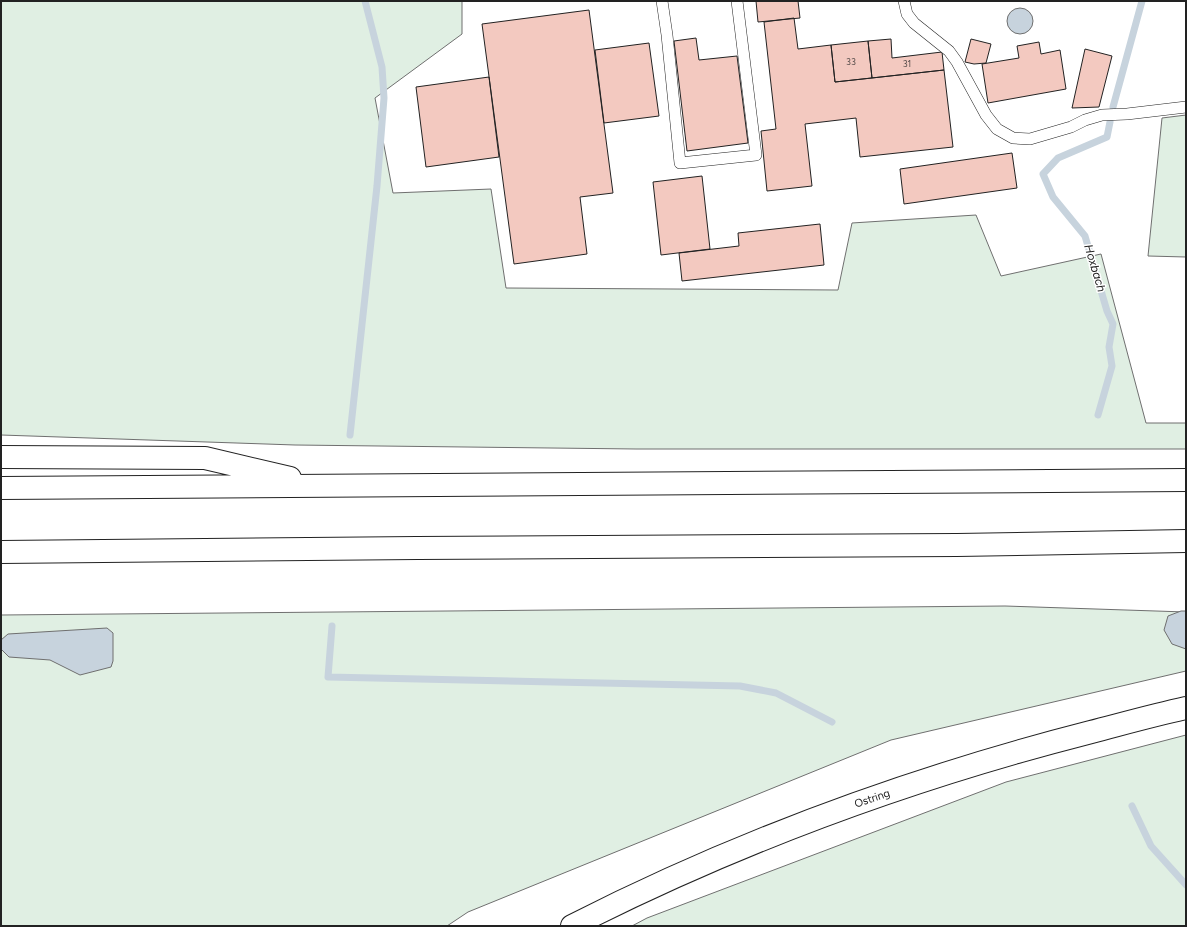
<svg xmlns="http://www.w3.org/2000/svg" width="1187" height="927" font-family="Figtree,sans-serif">
  <rect width="100%" height="100%" fill="#fff"/>
  <path fill="#e0efe3" stroke="#6f6f6f" d="M1,1H462V34L375,98L393,193L491,189L506,288L838,290L852,223L976,215L1001,276L1101,254L1146,423H1186V449H636L295,445L1,435Z
    M1186,115V257L1148,256L1162,118Z
    M1005,606L1186,612V671L891,740L468,912L447,926H1V615Z
    M1186,735V926H632L647,918L1006,782Z"/>
  <path fill="#c7d3dd" stroke="#6f6f6f" d="M1007 21a13 13 0 1 1 26 0a13 13 0 1 1-26 0Z
    M1181,611H1186V649L1172,644L1164,630L1168,616Z
    M107,628L113,633V661L111,667L80,675L50,660L9,657L1,649V640L8,634Z"/>
  <g fill="none" stroke-linecap="round" stroke-linejoin="round">
    <path stroke="#c7d3dd" stroke-width="7" d="M1113,107L1142,1
      M1098,415L1112,366L1109,347L1113,324L1107,311L1085,236L1053,197L1043,174L1058,158L1107,137L1110,122
      M350,435L377,186L384,98L382,67L365,1
      M332,626L328,677L740,686L776,693L832,722
      M1132,806L1151,846L1186,885"/>
  </g>
  <path fill="#f3c9c0" stroke="#222" d="M756,1H798L800,18L758,22Z
    M589,10L613,193L580,197L587,254L514,264L482,24Z
    M794,18L798,49L831,45L835,82L944,70L953,147L860,157L856,118L805,124L812,186L767,191L761,131L776,129L764,22Z
    M696,38L699,60L737,56L748,143L687,151L674,41Z
    M891,39L892,58L942,52L944,70L872,78L868,41Z
    M971,39L991,44L986,63L974,64L965,62Z
    M868,41L872,78L835,82L831,45Z
    M1039,42L1041,54L1060,50L1066,89L988,103L982,64L1019,58L1017,46Z
    M649,43L659,116L604,123L595,50Z
    M1085,49L1112,56L1099,107L1072,108Z
    M489,77L499,157L426,167L416,87Z
    M1012,153L1017,188L904,204L900,169Z
    M702,176L710,249L661,255L653,182Z
    M820,224L824,265L682,281L679,253L739,246L738,233Z"/>
  <g fill="none" stroke-linecap="round" stroke-linejoin="round">
    <defs>
      <path id="service" d="M662,1L667,35L680,163L756,155L737,1
        M904,1L907,14L914,23L949,51L957,62L986,115L997,129L1013,138L1030,139L1071,127L1085,120L1102,115L1127,114L1186,107"/>
      <path id="secondary" d="M572,926C737,842 911,778 1091,732C1122,724 1154,715 1186,708"/>
      <path id="motorway" d="M1,457L205,458L290,478
        M1,488L1186,480
        M1,552L417,548L957,545L1186,541"/>
    </defs>
    <use href="#service" stroke="#222" stroke-width="12"/>
    <use href="#secondary" stroke="#222" stroke-width="24"/>
    <use href="#motorway" stroke="#222" stroke-width="24"/>
    <use href="#service" stroke="#fff" stroke-width="11"/>
    <use href="#secondary" stroke="#fff" stroke-width="22"/>
    <use href="#motorway" stroke="#fff" stroke-width="22"/>
  </g>
  <g text-anchor="middle" stroke-width="3" stroke-linejoin="round" paint-order="stroke">
    <g font-size="9" fill="#564c4a">
      <text x="851" y="65">33</text>
      <text x="907" y="67">31</text>
    </g>
    <g font-size="11" fill="#222" stroke="#fff">
      <text transform="translate(872 798) rotate(-19)" y="4">Ostring</text>
    </g>
    <g font-size="12" font-style="italic" fill="#222" stroke="#fff">
      <text transform="translate(1095 268) rotate(73)" y="4">Hoxbach</text>
    </g>
  </g>
  <rect width="1187" height="927" fill="none" stroke="#222222" stroke-width="4"/>
</svg>
